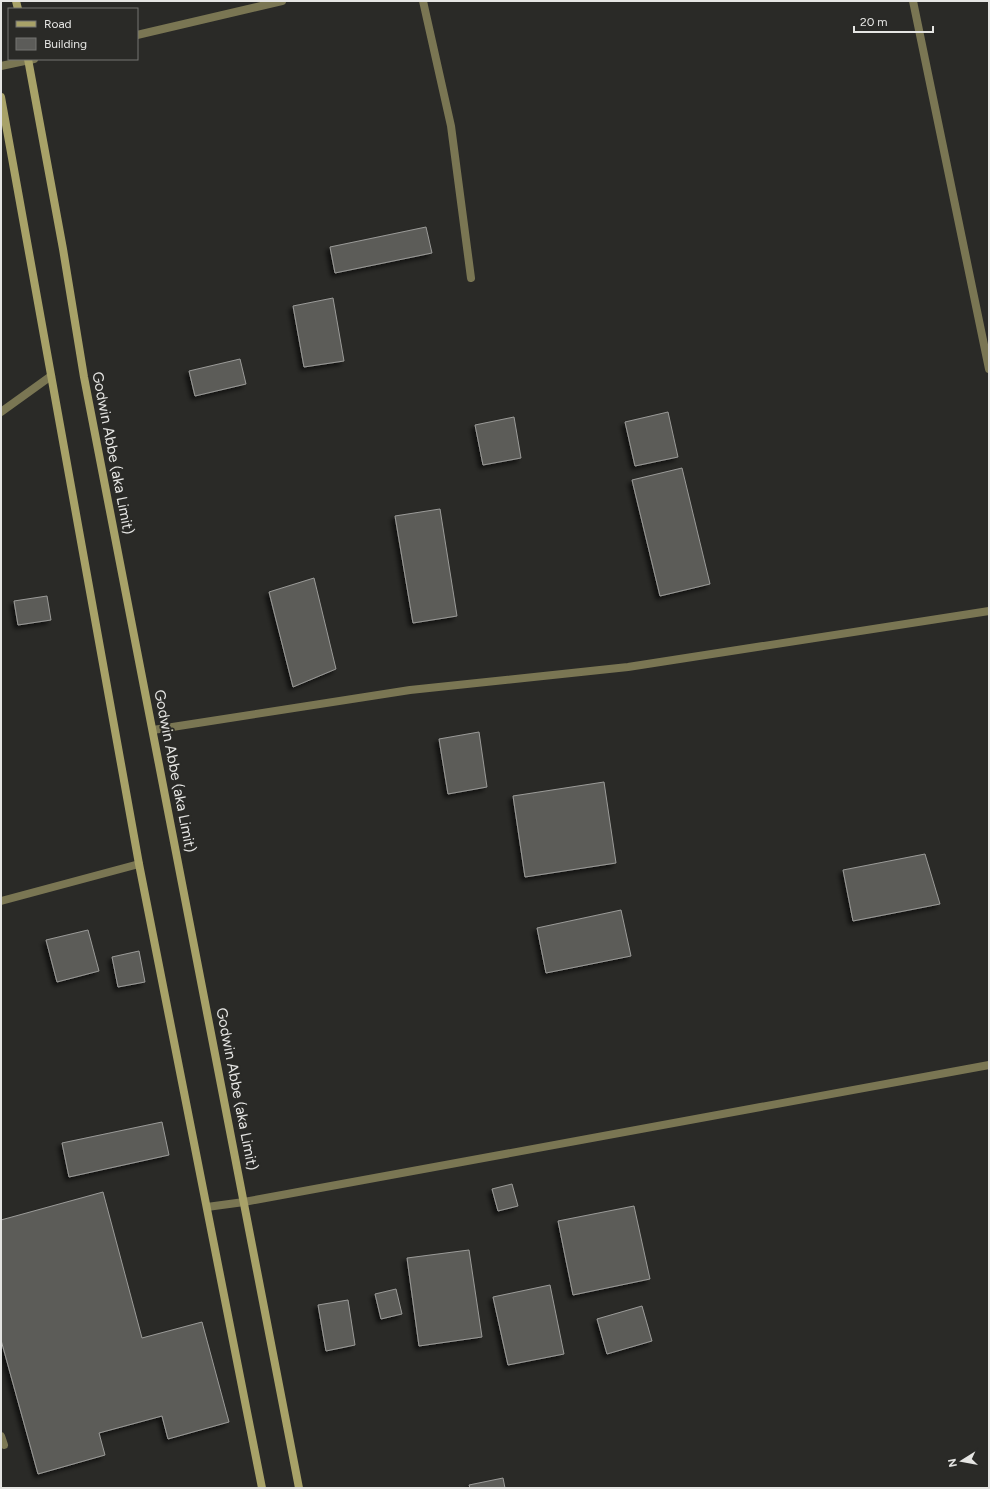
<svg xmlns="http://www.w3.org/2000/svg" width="990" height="1489" font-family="Figtree,sans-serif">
  <defs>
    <filter id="shadow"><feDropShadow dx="-3.5" dy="3.5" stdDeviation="2" flood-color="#0009"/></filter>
  </defs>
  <rect width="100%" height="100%" fill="#2a2a27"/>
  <path fill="#5c5c59" stroke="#9b9b98" filter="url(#shadow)" d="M426,227L432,253L335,273L330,247Z
    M333,298L344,361L304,367L293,306Z
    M240,359L246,384L195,396L189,371Z
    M668,412L678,457L635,466L625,422Z
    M514,417L521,458L483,465L475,425Z
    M682,468L710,584L660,596L632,480Z
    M440,509L457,616L413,623L395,516Z
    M314,578L336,669L293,687L269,592Z
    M47,596L51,620L18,625L14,601Z
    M479,732L487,787L448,794L439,739Z
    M604,782L616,863L525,877L513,796Z
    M925,854L940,904L853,921L843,870Z
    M621,910L631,956L546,973L537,928Z
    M88,930L99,971L57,982L46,940Z
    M139,951L145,982L118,987L112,957Z
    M162,1122L169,1155L69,1177L62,1143Z
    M512,1184L518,1206L498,1211L492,1189Z
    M103,1192L142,1338L202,1322L229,1422L168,1439L162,1416L99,1433L105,1455L38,1474L1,1340V1220Z
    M634,1206L650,1279L573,1295L558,1221Z
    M469,1250L482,1337L419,1346L407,1258Z
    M550,1285L564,1354L508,1365L493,1297Z
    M396,1289L402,1314L381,1319L375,1294Z
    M348,1300L355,1345L326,1351L318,1305Z
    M642,1306L652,1341L607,1354L597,1319Z
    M503,1478L505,1488H470L469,1485Z"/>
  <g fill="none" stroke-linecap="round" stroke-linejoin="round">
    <path stroke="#7a7653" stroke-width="8" d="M423,1L451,126L471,278
      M913,1L989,369
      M137,35L282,1
      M1,66L34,59
      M1,412L51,376
      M153,730L410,690L628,667L989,611
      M1,901L139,864
      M207,1207L244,1202L989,1065
      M1,1436L4,1445"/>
    <path stroke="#a8a268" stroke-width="8" d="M16,1L18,9
      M28,59L63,249L84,377L299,1488
      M1,97L139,864L262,1488"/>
  </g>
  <g text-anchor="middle" stroke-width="4" stroke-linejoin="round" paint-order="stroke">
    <g font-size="15" fill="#e5e5e3" stroke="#2a2a27">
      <text transform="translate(113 453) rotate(79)" y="5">Godwin Abbe (aka Limit)</text>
      <text transform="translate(175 771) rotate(79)" y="5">Godwin Abbe (aka Limit)</text>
      <text transform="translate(237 1089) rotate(79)" y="5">Godwin Abbe (aka Limit)</text>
    </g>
  </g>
  <rect width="990" height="1489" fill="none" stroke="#e5e5e3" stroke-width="4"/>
  <rect x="8" y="8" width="130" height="52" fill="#2a2a27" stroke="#757572"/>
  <rect x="16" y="21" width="20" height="6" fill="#a8a268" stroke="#757572"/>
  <text x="44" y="28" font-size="12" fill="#e5e5e3">Road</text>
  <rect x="16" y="38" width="20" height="12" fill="#5c5c59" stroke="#757572"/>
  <text x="44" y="48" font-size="12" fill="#e5e5e3">Building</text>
  <g transform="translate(962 1461) rotate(259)" stroke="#2a2a27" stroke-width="3" paint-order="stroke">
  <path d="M0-3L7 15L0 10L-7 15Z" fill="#e5e5e3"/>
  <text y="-6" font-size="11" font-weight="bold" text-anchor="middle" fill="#e5e5e3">N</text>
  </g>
  <path d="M854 26v6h79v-6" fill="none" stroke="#e5e5e3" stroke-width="2"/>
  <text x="860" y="26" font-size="12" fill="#e5e5e3" stroke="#2a2a27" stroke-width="3" paint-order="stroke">20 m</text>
</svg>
